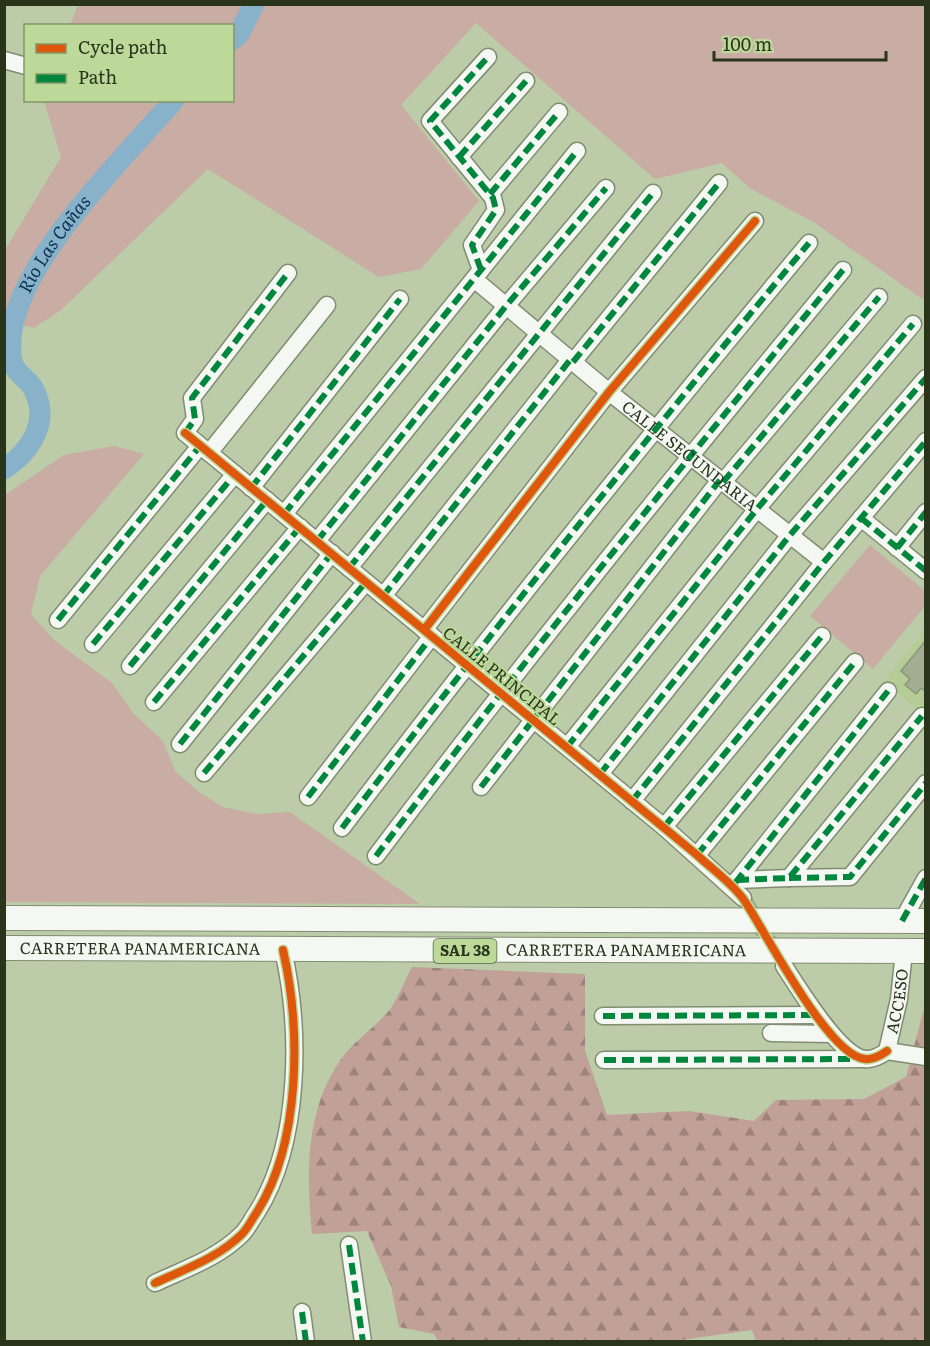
<svg xmlns="http://www.w3.org/2000/svg" width="930" height="1346" font-family="Literata,serif">
  <defs>
    <pattern id="forest-firs" width="22" height="20" patternUnits="userSpaceOnUse" patternTransform="scale(1.5)"><rect width="22" height="20" fill="#c1a098"/><path d="M5 1l3.5 6h-7zM16 11l3.5 6h-7z" fill="#9d837b"/></pattern>
  </defs>
  <rect width="100%" height="100%" fill="#bccba8"/>
  <path fill="#b5cc96" d="M925,629V716L884,682Z"/>
  <path fill="#c9aca3" d="M78,5H925V301L812,221L751,189L722,163L655,179L476,23L401,105L479,201L421,269L379,277L208,169L61,310L34,328L5,321V250L61,157L44,101L232,100V26L70,25Z
    M114,446L144,454L40,576L31,614L54,640L112,683L133,713L163,741L175,771L199,792L223,807L257,814L290,812L420,904L5,902V495L64,455Z
    M870,545L925,591V606L873,669L810,616Z"/>
  <path fill="url(#forest-firs)" d="M412,967L585,974V1051L607,1115L689,1111L754,1121L776,1100L864,1099L906,1077L925,1005V1341H756L752,1330L667,1342L438,1341L434,1334L399,1327L391,1286L367,1231L312,1234C306,1173 305,1105 345,1054C359,1037 378,1025 391,1008C399,996 405,980 412,967Z"/>
  <g fill="none" stroke-linecap="round" stroke-linejoin="round">
    <g stroke="#88b2ca" stroke-width="21">
      <path d="M232,40L239,34L254,4"/>
      <path id="s1" d="M4,469C31,451 51,421 33,388C28,379 17,375 13,364C9,355 11,334 13,324C30,249 123,159 174,100"/>
    </g>
  </g>
  <path fill="#a2ad92" stroke="#8a967b" stroke-width="1.5" d="M926,640V692L921,688L916,694L905,685L910,679L901,671Z"/>
  <g fill="none" stroke-linecap="round" stroke-linejoin="round">
    <path stroke="#9fad8c" stroke-width="16" stroke-dasharray="16 8" stroke-linecap="butt" d="M743,898L778,956"/>
    <defs>
      <g id="minor">
        <path d="M4,60L26,66"/>
        <path d="M459,157L526,81"/>
        <path d="M490,194L559,112"/>
        <path d="M481,270L472,245L496,210L493,198L430,121L488,57"/>
        <path d="M288,273L192,398L195,419L185,433L664,827L743,898"/>
        <path id="s2" d="M474,279L609,392L824,562"/>
        <path d="M573,362L719,183"/>
        <path d="M209,453L327,305"/>
        <path d="M723,482L879,297"/>
        <path d="M251,488L400,299"/>
        <path d="M284,514L577,151"/>
        <path d="M861,518L926,571"/>
        <path d="M317,541L506,306L606,188"/>
        <path d="M897,548L926,512"/>
        <path d="M349,568L653,193"/>
        <path d="M383,596L570,360"/>
        <path d="M58,620L200,446"/>
        <path d="M424,630L609,392L755,221"/>
        <path d="M93,644L235,474"/>
        <path d="M130,666L267,500"/>
        <path d="M154,702L300,527"/>
        <path d="M180,744L332,553"/>
        <path d="M567,747L757,509L913,324"/>
        <path d="M204,773L366,582"/>
        <path d="M600,774L790,535L926,378"/>
        <path d="M481,787L720,480"/>
        <path d="M308,797L432,636"/>
        <path d="M632,801L824,562L926,441"/>
        <path d="M664,827L822,636"/>
        <path d="M342,828C493,629 649,435 809,243"/>
        <path d="M697,855L855,662"/>
        <path d="M376,856C526,657 684,463 843,270"/>
        <path d="M789,878L850,877L926,783"/>
        <path d="M737,880L789,878L922,716"/>
        <path d="M734,884L888,691"/>
        <path d="M902,921L926,878"/>
        <path d="M784,966C798,987 839,1056 865,1059C873,1060 880,1056 887,1051"/>
        <path d="M603,1016L816,1015"/>
        <path d="M771,1033L831,1034"/>
        <path id="s3" d="M887,1051L899,999L904,951"/>
        <path d="M887,1051L926,1057"/>
        <path d="M604,1060L864,1059"/>
        <path d="M349,1245L363,1342"/>
        <path d="M155,1283C185,1269 218,1258 242,1234C248,1228 252,1219 257,1212C301,1142 301,1029 283,950"/>
        <path d="M302,1312L306,1342"/>
      </g>
      <g id="highway">
        <path d="M4,918L926,921"/>
        <path id="s4" d="M4,948L926,951"/>
      </g>
    </defs>
    <use href="#minor" stroke="#818d72" stroke-width="19"/>
    <use href="#highway" stroke="#818d72" stroke-width="26"/>
    <use href="#minor" stroke="#f5f7f2" stroke-width="16"/>
    <use href="#highway" stroke="#f5f7f2" stroke-width="24"/>
    <path stroke="#00873e" stroke-width="6" stroke-dasharray="12 6" stroke-linecap="butt" d="M459,157L526,81
      M490,194L559,112
      M481,270L472,245L496,210L493,198L430,121L488,57
      M573,362L719,183
      M185,433L195,419L192,398L288,273
      M723,482L879,297
      M251,488L400,299
      M284,514L577,151
      M861,518L926,571
      M317,541L506,306L606,188
      M897,548L926,512
      M349,568L653,193
      M383,596L570,360
      M58,620L200,446
      M93,644L235,474
      M130,666L267,500
      M154,702L300,527
      M180,744L332,553
      M567,747L757,509L913,324
      M204,773L366,582
      M600,774L790,535L926,378
      M481,787L720,480
      M308,797L432,636
      M632,801L824,562L926,441
      M664,827L822,636
      M342,828C493,629 649,435 809,243
      M697,855L855,662
      M376,856C526,657 684,463 843,270
      M789,878L850,877L926,783
      M737,880L789,878L922,716
      M735,883L888,691
      M902,921L926,878
      M603,1016L816,1015
      M604,1060L858,1059
      M349,1245L363,1342
      M302,1312L306,1342"/>
    <defs>
      <path id="cycleway" d="M185,433L697,855C712,869 732,883 744,900C765,931 828,1056 865,1059C873,1060 880,1056 887,1051
        M424,630L609,392L755,221
        M155,1283C185,1269 218,1258 242,1234C248,1228 252,1219 257,1212C301,1142 301,1029 283,950"/>
    </defs>
    <use href="#cycleway" stroke="#bdd99a" stroke-width="11"/>
    <use href="#cycleway" stroke="#de570d" stroke-width="8"/>
  </g>
  <g text-anchor="middle" stroke-width="4.5" stroke-linejoin="round" paint-order="stroke">
    <rect fill="#bdd99a" stroke="#556641" stroke-width="1.5" x="433.5" y="939" width="63" height="24" rx="4.5"/>
    <g font-size="15" font-weight="bold" fill="#29341b">
      <text x="465" y="956">SAL 38</text>
    </g>
    <g font-size="16" fill="#29341b" stroke="#bdd99a">
      <text dy="6" stroke="none"><textPath href="#s2" startOffset="279">CALLE SECUNDARIA</textPath></text>
      <text transform="translate(502 676) rotate(39)" y="6">CALLE PRINCIPAL</text>
      <text dy="6" stroke="none"><textPath href="#s4" startOffset="136">CARRETERA PANAMERICANA</textPath></text>
      <text dy="6" stroke="none"><textPath href="#s4" startOffset="622">CARRETERA PANAMERICANA</textPath></text>
      <text dy="6" stroke="none"><textPath href="#s3" startOffset="51">ACCESO</textPath></text>
    </g>
    <g font-size="18" font-style="italic" fill="#093252" stroke="#bdd99a">
      <text dy="6" stroke="none"><textPath href="#s1" startOffset="258">Río Las Cañas</textPath></text>
    </g>
  </g>
  <rect width="930" height="1346" fill="none" stroke="#29341b" stroke-width="12"/>
  <rect x="24" y="24" width="210" height="78" fill="#bdd99a" stroke="#829767" stroke-width="1.5"/>
  <rect x="36" y="44" width="30" height="9" fill="#de570d" stroke="#829767" stroke-width="1.5"/>
  <text x="78" y="54" font-size="18" fill="#29341b">Cycle path</text>
  <rect x="36" y="74" width="30" height="9" fill="#00873e" stroke="#829767" stroke-width="1.5"/>
  <text x="78" y="84" font-size="18" fill="#29341b">Path</text>
  <path d="M714 51v9h172v-9" fill="none" stroke="#29341b" stroke-width="3"/>
  <text x="723" y="51" font-size="18" fill="#29341b" stroke="#bdd99a" stroke-width="4.5" paint-order="stroke">100 m</text>
</svg>
